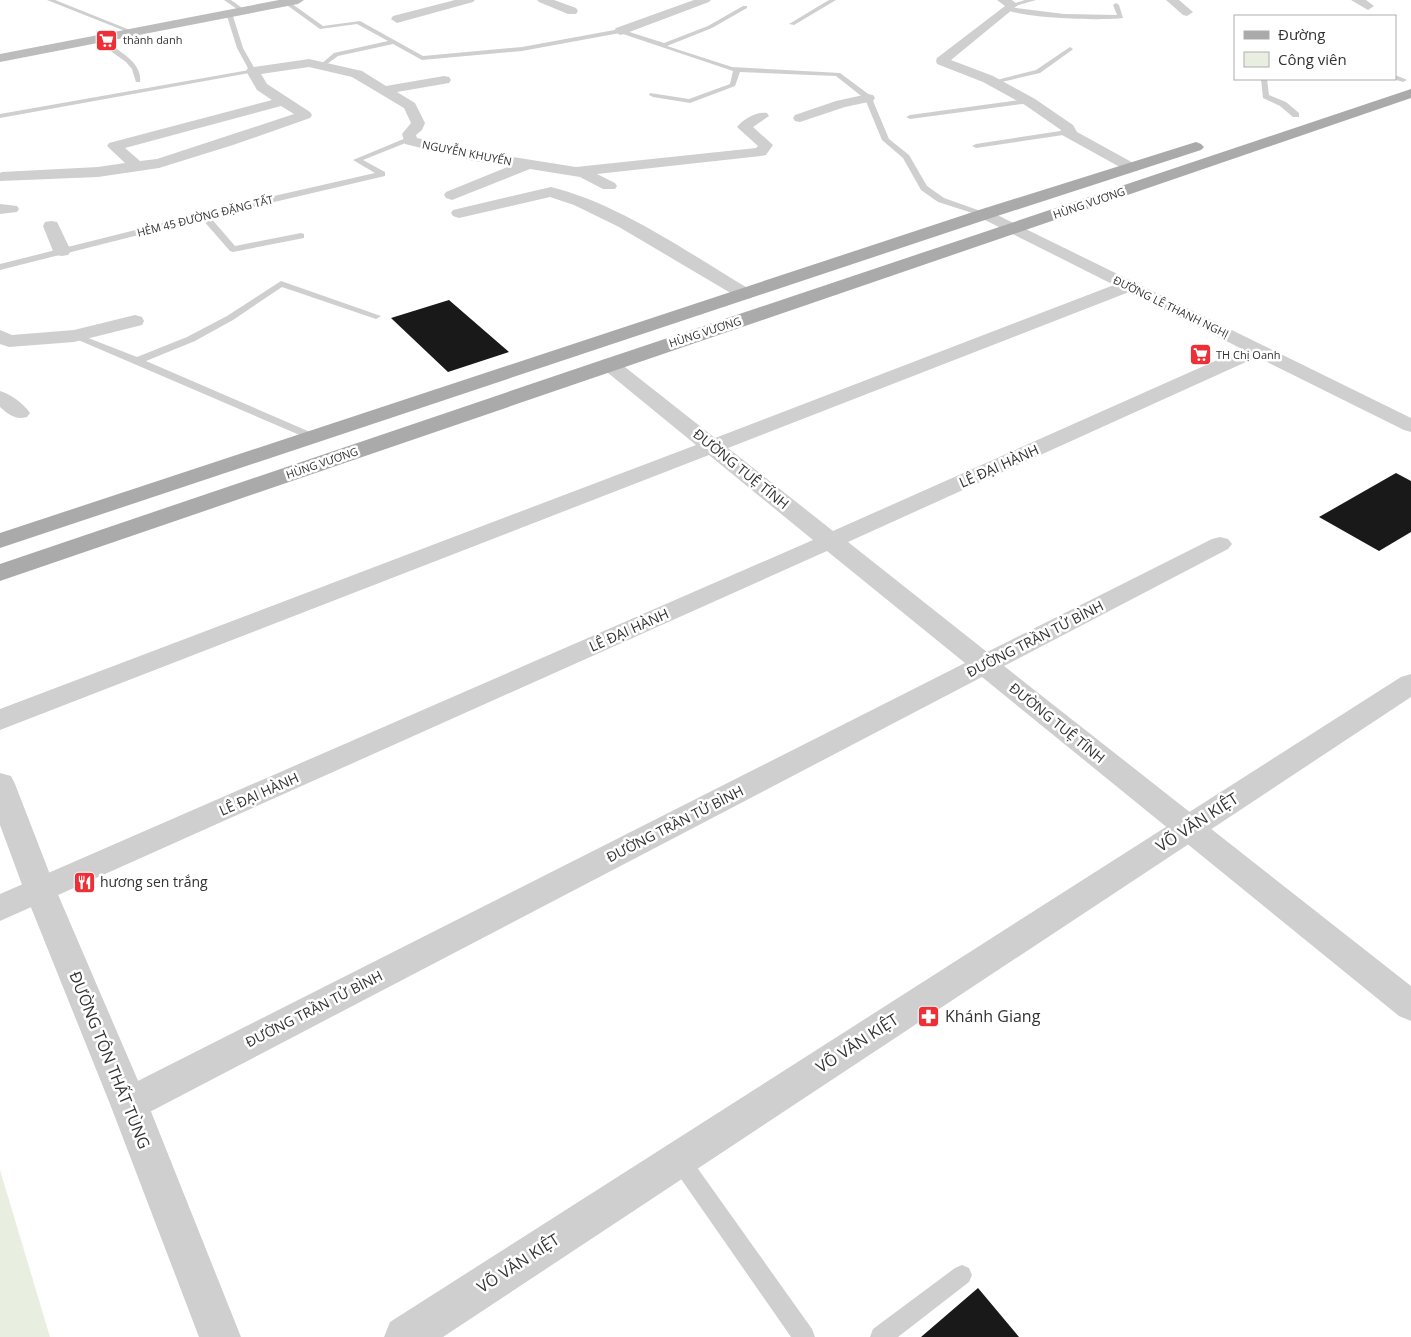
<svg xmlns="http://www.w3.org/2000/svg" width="1411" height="1337" font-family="'Open Sans',sans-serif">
  <rect width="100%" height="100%" fill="#fff"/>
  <path fill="#e8efe0" d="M0,1170L50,1337H0Z"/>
  <path fill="#191919" d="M449,300L509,352L448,372L391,318Z
    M1396,473L1411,481V532L1379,551L1319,517Z
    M978,1288L1019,1337H921Z"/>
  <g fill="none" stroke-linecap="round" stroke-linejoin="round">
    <path fill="#cfcfcf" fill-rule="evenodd" d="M47,0H55L135,32L130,33Z
      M224,0H231L245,10L240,11Z
      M829,0H836L794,25L789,24Z
      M1025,0H1036L1012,7L1009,5Z
      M284,1H288L323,26L360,21L423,56L522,47L620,29L664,43L708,26L743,6H747V8L712,28L667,46L732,67L840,73L871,96L889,139L909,155L927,186L944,198L989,214L985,217L938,202L921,190L903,158L882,140L865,99L836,76L740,72L735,86L690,103L653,97L649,95L650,93L689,99L730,84L733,71L620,33L522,51L422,60L393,44L338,56L323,67L320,65L321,64L334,53L388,41L357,24L320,29L284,3Z
      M1116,3L1119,5L1123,18C1103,21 1020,18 1005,9L1008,7L1064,14L1117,15L1113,5Z
      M229,11L232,13L243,48L256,71L255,72L0,118V114L249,70L237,48L226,13Z
      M95,38H99C114,48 143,61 140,82H136L132,69L126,62L95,40Z
      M1070,47L1073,49L1072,50L1040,73L993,84L989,82L1036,70Z
      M1395,75L1405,79L1407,80L1403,82L1393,79Z
      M1261,79H1267L1269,95L1286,102L1299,113V117H1293L1280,106L1263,98Z
      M1027,99L1031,101L1030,103L910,119L906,117L910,115Z
      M1067,130L1071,132L1070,134L976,148L972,146L976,144Z
      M406,138L413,140L363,160L385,172V176L210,217L235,246L301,233L304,234V238L233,252L230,251L202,219L0,270V264L243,203L375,173L353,160Z
      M281,281L381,316L376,319L373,318L282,287L233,320L195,341L146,361L317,435L319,437L317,439H309L69,336L70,334H78L137,357L187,337L227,316Z
      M679,1150L686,1152L812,1329L815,1337H791L672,1166L669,1159L672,1152Z
      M962,1265L969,1268L972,1275L969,1282L898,1337H870L873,1329L955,1268Z"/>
    <path fill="#cfcfcf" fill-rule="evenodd" d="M455,0H475L473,2L397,23L391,19L393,16Z
      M537,0H554L576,8L578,11L576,14H568L539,2Z
      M694,0H711L709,2L624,34L620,35L614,31L616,28Z
      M997,0H1012L1018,5L951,60L993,76L1035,99L1073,125L1077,132L1137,165L1140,168L1137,171H1127L1062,135L1060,132L1061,130L1025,105L983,82L937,64L936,61L937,58L1005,6Z
      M1166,0H1179L1193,12L1187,16L1183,15Z
      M1351,0H1366L1374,6L1368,10Z
      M309,59L362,71L386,86L444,76L449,77L451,80L449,83L397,92L415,103L425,123L422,130L416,135L417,138L474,151L576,167L756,148L758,146L737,127C743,119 757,111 767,113L769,116L753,127L773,145L766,155L761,156L597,174L615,183L617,186L615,189H603L580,177L530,169L452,200L446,198L444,195L446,192L510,166L474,161L405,144L402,134L411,123L404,108L352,77L309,67L261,74L267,84L310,112L312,115L310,118L233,145L159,168L98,177L0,181V173L2,172L98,167L125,163L107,146L109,143L272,100L257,90L246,71L248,68ZM281,106L294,114L157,159L140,161L125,148Z
      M868,94L873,95L875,98L873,101L845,107L800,122L795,121L793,118L795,115L836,101Z
      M551,187C620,204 690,254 751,290L754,294L751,298L745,299L739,298L619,227L574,205L550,197L459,218L453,216L451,213L453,210Z
      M0,204L17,206L19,209L17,212L0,214Z
      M985,209L1411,418V432L1404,430L1257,357L848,542L987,652L1212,539L1220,537L1228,539L1232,544L1228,549L1004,666L1411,986V1021L1399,1016L982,677L142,1116L129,1121L116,1116L111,1104L116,1092L965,663L827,551L0,921V894L813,540L709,455L0,730V709L696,445L602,368L599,364L602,360L609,358L616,360L715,438L1114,285L979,217L977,214L979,211ZM1129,292L1242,349L833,531L728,448Z
      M51,221L57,222L59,226L71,251L68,255L62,256L56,255L53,251L43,226L45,222Z
      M135,315L142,317L144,321L142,325L74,342L9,347L0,344V330L12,335L74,330Z
      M0,391C11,394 24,404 30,413L27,417C15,420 9,415 0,407Z"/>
    <path fill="#cfcfcf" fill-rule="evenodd" d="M1411,674V697L443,1337H384L390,1322L1401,677Z
      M0,773L11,776L15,784L56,890L148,1104L241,1337H199L110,1104L24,890L0,825Z"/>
    <path fill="#bcbcbc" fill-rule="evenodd" d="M279,0H304L298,4L0,62V54Z"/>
    <path fill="#aaa" fill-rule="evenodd" d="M1411,89V98L0,581V564L602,360Z
      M1196,142L1201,144L1204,147L1201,150L991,218L0,548V533L979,210Z"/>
  </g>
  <defs>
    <symbol id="supermarket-square" viewBox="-11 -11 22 22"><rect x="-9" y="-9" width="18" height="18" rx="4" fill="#ee2f36" stroke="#fff"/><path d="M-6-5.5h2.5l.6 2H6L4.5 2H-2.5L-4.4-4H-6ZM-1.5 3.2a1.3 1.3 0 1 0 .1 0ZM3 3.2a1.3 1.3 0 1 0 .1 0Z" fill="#fff"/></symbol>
    <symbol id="restaurant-square" viewBox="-11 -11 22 22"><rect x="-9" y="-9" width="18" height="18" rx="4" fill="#ee2f36" stroke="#fff"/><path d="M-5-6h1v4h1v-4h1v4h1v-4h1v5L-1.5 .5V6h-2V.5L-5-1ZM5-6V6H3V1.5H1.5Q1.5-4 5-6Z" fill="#fff"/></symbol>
    <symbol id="pharmacy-square" viewBox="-11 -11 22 22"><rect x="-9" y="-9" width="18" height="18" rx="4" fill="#ee2f36" stroke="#fff"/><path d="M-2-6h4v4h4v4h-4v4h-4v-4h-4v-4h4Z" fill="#fff"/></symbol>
  </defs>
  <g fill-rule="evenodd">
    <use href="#supermarket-square" x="94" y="28" width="25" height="25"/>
    <use href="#supermarket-square" x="1188" y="342" width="25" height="25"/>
    <use href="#restaurant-square" x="72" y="870" width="25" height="25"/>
    <use href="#pharmacy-square" x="916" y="1004" width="25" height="25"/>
  </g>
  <g text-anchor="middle" stroke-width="5" stroke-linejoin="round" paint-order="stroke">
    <g font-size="11" fill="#323232" stroke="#fff" text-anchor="start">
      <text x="123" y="44">thành danh</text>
      <text x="1216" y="359">TH Chị Oanh</text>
    </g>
    <g font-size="11" fill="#323232" stroke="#fff">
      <text transform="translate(467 153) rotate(11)" y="4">NGUYỄN KHUYẾN</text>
      <text transform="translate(1089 203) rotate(-19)" y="4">HÙNG VƯƠNG</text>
      <text transform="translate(205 216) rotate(-14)" y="4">HẺM 45 ĐƯỜNG ĐẶNG TẤT</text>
      <text transform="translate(1171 307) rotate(26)" y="4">ĐƯỜNG LÊ THANH NGHỊ</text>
      <text transform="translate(705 332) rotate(-18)" y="4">HÙNG VƯƠNG</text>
      <text transform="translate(322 463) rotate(-19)" y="4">HÙNG VƯƠNG</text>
    </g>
    <g font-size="14" fill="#323232" stroke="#fff">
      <text transform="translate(999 466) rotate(-24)" y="5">LÊ ĐẠI HÀNH</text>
      <text transform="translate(741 469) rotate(39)" y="5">ĐƯỜNG TUỆ TĨNH</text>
      <text transform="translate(629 630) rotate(-24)" y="5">LÊ ĐẠI HÀNH</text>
      <text transform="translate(1035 639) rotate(-27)" y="5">ĐƯỜNG TRẦN TỬ BÌNH</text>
      <text transform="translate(1057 723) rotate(39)" y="5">ĐƯỜNG TUỆ TĨNH</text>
      <text transform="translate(259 794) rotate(-24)" y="5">LÊ ĐẠI HÀNH</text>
      <text transform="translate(675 824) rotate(-27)" y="5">ĐƯỜNG TRẦN TỬ BÌNH</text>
      <text transform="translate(314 1009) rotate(-27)" y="5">ĐƯỜNG TRẦN TỬ BÌNH</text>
    </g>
    <g font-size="14" fill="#323232" stroke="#fff" text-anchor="start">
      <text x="100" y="887">hương sen trắng</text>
    </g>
    <g font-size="16" fill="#323232" stroke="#fff">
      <text transform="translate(1197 822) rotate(-33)" y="6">VÕ VĂN KIỆT</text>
      <text transform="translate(857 1043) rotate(-33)" y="6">VÕ VĂN KIỆT</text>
      <text transform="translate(110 1060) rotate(68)" y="6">ĐƯỜNG TÔN THẤT TÙNG</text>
      <text transform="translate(518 1263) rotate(-33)" y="6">VÕ VĂN KIỆT</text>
    </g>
    <g font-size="16" fill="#323232" stroke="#fff" text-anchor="start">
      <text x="945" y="1022">Khánh Giang</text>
    </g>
  </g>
  <rect x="1234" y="15" width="162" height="65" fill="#ffffff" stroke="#adadad"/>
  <rect x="1244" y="31" width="25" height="8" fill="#aaaaaa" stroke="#adadad"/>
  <text x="1278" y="40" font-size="15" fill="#323232">Đường</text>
  <rect x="1244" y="52" width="25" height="15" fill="#e8efe0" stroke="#adadad"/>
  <text x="1278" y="65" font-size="15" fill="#323232">Công viên</text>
</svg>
